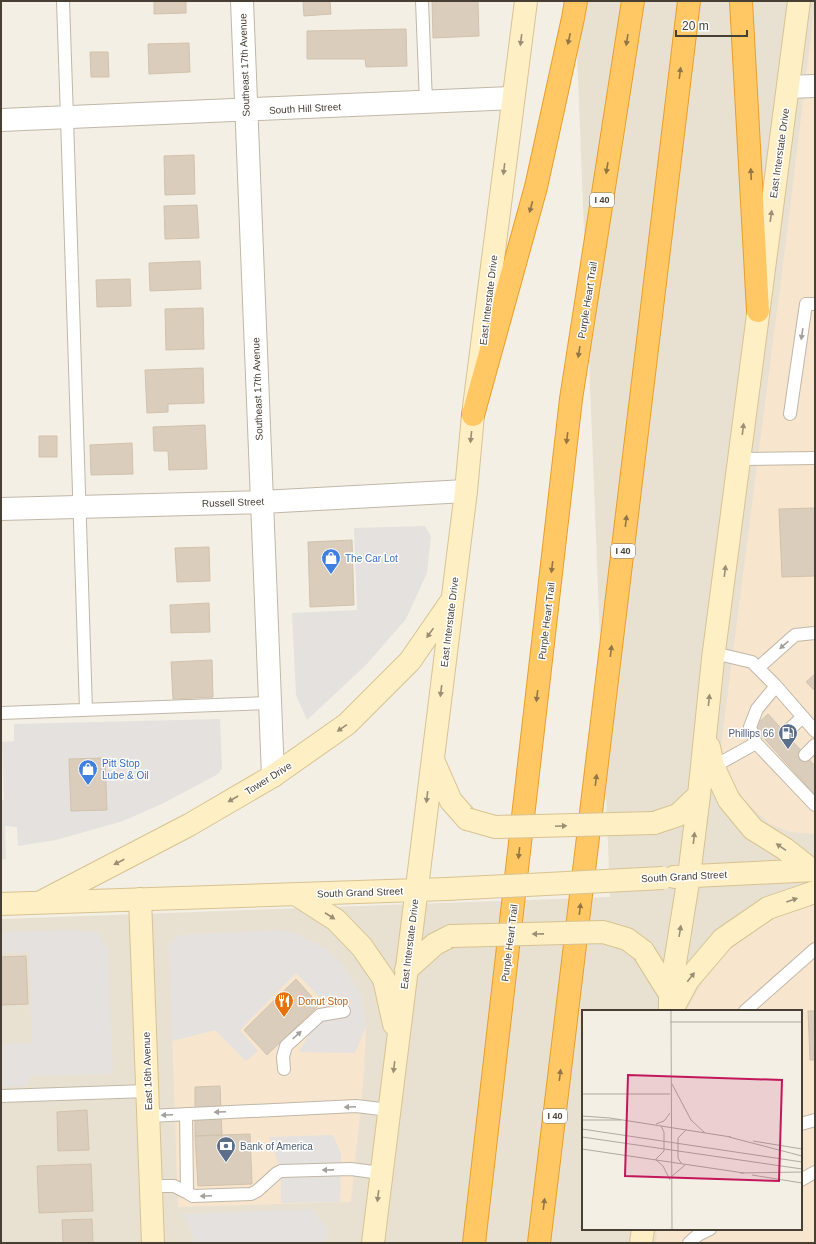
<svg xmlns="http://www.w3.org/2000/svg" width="816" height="1244" font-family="Helvetica,sans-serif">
  <rect width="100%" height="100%" fill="#f4efe5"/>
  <path fill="#e8e1d2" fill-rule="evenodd" d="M575,1H815V1243H1V919L610,897ZM583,1011H801V1229H583Z"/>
  <path fill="#f8e5ce" d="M815,2V834L790,832L770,824L754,810L743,799L727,772L721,746L787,233Z
    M815,899V1243H656L657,1229H801V1011H686L711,967L725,949L772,915Z
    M276,930L295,933L327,949L344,967L361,995L366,1026L364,1074L351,1202L178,1207L169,944L179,935Z"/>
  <path fill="#e4e1de" d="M425,526L431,536L427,573L406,619L366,665L307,720L296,695L292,613L357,610L354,528Z
    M220,719L222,768L218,774L164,803L123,821L56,840L18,846L17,827L5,826L6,859L1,860V800H4L2,742L14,741V724Z
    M77,930L97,932L108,948L113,1074L31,1076L24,1086L1,1087V1044L32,1043L29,952L1,953V932Z
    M276,930L295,933L327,949L344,967L361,995L366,1026L355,1053L299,1052L324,1008L323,1001L296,973L240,1030L258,1051L246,1061L215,1030L172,1041L169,944L179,935Z
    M333,1135L341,1154L340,1202L281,1203V1171L269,1137Z
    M311,1209L329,1231L323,1243H192L194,1237L183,1214Z"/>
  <path fill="#dacdbc" stroke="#d2c2ac" d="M154,1H186V13L154,14Z
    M303,1H330L331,14L304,16Z
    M432,1H478L479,36L433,38Z
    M406,29L407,66L366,67L365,59H307V31Z
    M189,43L190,72L149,74L148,44Z
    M90,52H108L109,77H91Z
    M194,155L195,194L165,195L164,156Z
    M197,205L199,238L165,239L164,206Z
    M200,261L201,289L150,291L149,263Z
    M130,279L131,306L97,307L96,280Z
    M203,308L204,349L166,350L165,309Z
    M203,368L204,403L168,404V412L147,413L145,370Z
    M205,425L207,469L169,470L168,451H154L153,427Z
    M39,436H57V457H39Z
    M132,443L133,474L91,475L90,445Z
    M815,508V576L782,577L779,509Z
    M352,540L354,605L310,607L308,542Z
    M209,547L210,581L177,582L175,548Z
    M209,603L210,632L171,633L170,605Z
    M212,660L213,697L173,699L171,662Z
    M815,674V691L806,682Z
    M768,714L815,766V795L754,727Z
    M105,758L107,810L71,811L69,759Z
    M26,956L28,1004L1,1005V957Z
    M296,979L319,1005L267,1055L244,1030Z
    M808,1011H815V1060H810Z
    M220,1086L222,1135L195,1136V1087Z
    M87,1110L89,1150L58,1151L57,1112Z
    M250,1134L252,1184L198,1186L195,1136Z
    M91,1164L93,1211L39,1213L37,1166Z
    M92,1219L93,1243H63L62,1220Z"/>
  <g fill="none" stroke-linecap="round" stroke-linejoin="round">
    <defs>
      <path id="lane" d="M63,1L67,118L86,710
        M422,1L426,102
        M790,414L806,304H815
        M739,459L815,458
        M714,653L752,662L776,686
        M758,668L795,635L815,633
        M1,713L269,703
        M785,733L803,717
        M756,743L750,727L757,709L776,686L815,731
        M805,755L815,745
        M713,767L756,743L815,805
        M745,1011L815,949
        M284,1069L283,1057L286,1046L320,1015L344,1011
        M1,1096L147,1091
        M186,1114L187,1189L188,1193L193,1196L251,1194L257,1191L277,1173L281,1171L351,1169L381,1173
        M149,1116L356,1106L389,1110
        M801,1124L815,1120
        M801,1180L815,1172
        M151,1186H174L188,1193
        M689,1243L698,1235L710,1229"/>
      <path id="street" d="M242,1L273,776
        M788,87L815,86
        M1,120L513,98
        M1,509L262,502L466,491"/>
      <path id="secondary" d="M709,747L713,766L729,800L753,829L785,849L812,870
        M433,760L451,801L467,819
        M654,823L678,815L699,795
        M674,877L815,870
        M297,895L336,920L362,947L384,979L394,1024
        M140,899L153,1243
        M41,902L189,825L273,776L347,724L410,661L450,603
        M1,904L447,889
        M643,951L670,994
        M406,970L435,944L451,936
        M674,1006L688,980L723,939L768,908L815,892
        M670,1011V994L689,876L699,795L713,659L799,1
        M373,1243L466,491L473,415L526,1
        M641,1243L643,1229"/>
      <path id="highway" d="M741,1L758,311
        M473,415L536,187L573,18L576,1
        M474,1243L571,399L633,1
        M539,1243L689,1"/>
    </defs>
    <use href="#lane" stroke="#c0b7a7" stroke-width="14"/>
    <use href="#street" stroke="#c0b7a7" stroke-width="24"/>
    <use href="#secondary" stroke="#d7c391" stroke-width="24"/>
    <use href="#highway" stroke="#ea9e29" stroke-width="24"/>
    <use href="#lane" stroke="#fff" stroke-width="12"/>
    <use href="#street" stroke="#fff" stroke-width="22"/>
    <use href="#secondary" stroke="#ffefc4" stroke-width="22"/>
    <use href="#highway" stroke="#ffc865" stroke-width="22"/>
    <defs>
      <path id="secondary-bridge" d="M467,819L495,827L654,823
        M447,889L663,878
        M451,936L603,932L627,939L643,951"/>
    </defs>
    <use href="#secondary-bridge" stroke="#d7c391" stroke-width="24" stroke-linecap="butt"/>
    <use href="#secondary-bridge" stroke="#ffefc4" stroke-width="22"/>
  </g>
  <defs><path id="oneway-solid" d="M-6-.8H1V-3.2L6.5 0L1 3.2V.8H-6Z"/></defs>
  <g fill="#917648">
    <use href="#oneway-solid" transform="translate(569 39) rotate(102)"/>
    <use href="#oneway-solid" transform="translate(627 40) rotate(99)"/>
    <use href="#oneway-solid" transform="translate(680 73) rotate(-83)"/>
    <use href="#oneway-solid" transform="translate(607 168) rotate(99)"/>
    <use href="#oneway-solid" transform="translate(751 174) rotate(-93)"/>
    <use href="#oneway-solid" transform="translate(531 207) rotate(105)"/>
    <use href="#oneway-solid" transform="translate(579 352) rotate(99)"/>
    <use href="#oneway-solid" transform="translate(567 438) rotate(97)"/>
    <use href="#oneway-solid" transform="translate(626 521) rotate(-83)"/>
    <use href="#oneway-solid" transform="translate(552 567) rotate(97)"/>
    <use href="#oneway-solid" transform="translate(611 651) rotate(-83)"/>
    <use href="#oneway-solid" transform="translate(537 696) rotate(97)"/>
    <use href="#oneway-solid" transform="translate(596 780) rotate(-83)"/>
    <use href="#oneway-solid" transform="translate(519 853) rotate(97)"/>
    <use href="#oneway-solid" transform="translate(580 909) rotate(-83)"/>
    <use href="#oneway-solid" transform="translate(560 1075) rotate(-83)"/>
    <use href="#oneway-solid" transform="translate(544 1204) rotate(-83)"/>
  </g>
  <g fill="#9a8e75">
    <use href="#oneway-solid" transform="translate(521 40) rotate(97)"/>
    <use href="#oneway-solid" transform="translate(504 169) rotate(97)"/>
    <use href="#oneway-solid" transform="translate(771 216) rotate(-82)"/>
    <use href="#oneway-solid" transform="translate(743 429) rotate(-83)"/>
    <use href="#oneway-solid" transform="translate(471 437) rotate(96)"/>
    <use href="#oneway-solid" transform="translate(725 571) rotate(-83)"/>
    <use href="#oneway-solid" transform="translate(430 633) rotate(125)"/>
    <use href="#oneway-solid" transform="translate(441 691) rotate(97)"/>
    <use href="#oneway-solid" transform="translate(709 700) rotate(-84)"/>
    <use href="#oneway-solid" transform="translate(342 728) rotate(145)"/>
    <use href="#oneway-solid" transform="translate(427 797) rotate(97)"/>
    <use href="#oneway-solid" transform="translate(233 799) rotate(150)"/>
    <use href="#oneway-solid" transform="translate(561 826) rotate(-2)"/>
    <use href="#oneway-solid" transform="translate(694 838) rotate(-83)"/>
    <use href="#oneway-solid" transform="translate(781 847) rotate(-146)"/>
    <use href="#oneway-solid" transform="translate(119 862) rotate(153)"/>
    <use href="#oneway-solid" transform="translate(792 900) rotate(-19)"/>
    <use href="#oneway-solid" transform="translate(330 916) rotate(33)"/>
    <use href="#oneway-solid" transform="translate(680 931) rotate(-81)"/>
    <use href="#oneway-solid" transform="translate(538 934) rotate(179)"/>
    <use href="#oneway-solid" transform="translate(691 977) rotate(-52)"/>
    <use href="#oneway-solid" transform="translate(394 1067) rotate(97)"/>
    <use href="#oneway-solid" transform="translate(378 1196) rotate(97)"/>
  </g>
  <g fill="#a39f9a">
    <use href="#oneway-solid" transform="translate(802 334) rotate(99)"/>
    <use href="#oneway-solid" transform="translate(784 645) rotate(139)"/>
    <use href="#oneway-solid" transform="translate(297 1035) rotate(-42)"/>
    <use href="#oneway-solid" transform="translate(350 1107) rotate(178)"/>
    <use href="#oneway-solid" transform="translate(220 1112) rotate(177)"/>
    <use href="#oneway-solid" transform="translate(167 1115) rotate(177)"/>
    <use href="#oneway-solid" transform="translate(328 1170) rotate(179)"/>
    <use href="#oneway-solid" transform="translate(206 1196) rotate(178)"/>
  </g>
  <defs>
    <symbol id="shop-pin" viewBox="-11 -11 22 30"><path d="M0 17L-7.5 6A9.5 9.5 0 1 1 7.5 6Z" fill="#3f7fe0" stroke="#fff"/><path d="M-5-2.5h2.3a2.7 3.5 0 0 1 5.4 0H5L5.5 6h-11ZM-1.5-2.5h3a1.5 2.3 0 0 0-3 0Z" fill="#fff"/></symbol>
    <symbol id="fuel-pin" viewBox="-11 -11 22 30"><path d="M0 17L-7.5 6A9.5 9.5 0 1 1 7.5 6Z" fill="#5c6f8a" stroke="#fff"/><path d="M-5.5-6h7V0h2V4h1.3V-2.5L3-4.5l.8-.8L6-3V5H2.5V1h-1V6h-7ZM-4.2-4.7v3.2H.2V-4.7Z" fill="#fff"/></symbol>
    <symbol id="restaurant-pin" viewBox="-11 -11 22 30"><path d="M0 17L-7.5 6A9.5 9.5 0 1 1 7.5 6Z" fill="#e8710a" stroke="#fff"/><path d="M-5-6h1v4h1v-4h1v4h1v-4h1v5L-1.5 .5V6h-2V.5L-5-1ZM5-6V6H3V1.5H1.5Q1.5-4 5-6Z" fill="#fff"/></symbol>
    <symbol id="bank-pin" viewBox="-11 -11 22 30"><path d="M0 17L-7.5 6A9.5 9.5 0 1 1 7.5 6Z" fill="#5c6f8a" stroke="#fff"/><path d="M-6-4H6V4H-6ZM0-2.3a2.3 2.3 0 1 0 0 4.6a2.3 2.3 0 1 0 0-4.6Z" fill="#fff"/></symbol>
  </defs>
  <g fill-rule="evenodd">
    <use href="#shop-pin" x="320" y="547" width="22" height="30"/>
    <use href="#fuel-pin" x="777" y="722" width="22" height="30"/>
    <use href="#shop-pin" x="77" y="758" width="22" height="30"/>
    <use href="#restaurant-pin" x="273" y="990" width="22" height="30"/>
    <use href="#bank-pin" x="215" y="1135" width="22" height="30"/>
  </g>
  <g text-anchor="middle" stroke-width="3" stroke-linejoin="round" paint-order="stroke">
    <g fill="#fff" stroke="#7e7971" stroke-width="1">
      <rect x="590" y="193" width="24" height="14" rx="3"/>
      <rect x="611" y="544" width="24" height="14" rx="3"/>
      <rect x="543" y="1109" width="24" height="14" rx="3"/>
    </g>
    <g font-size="9" font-weight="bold" fill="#473f34">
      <text x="602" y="203">I 40</text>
      <text x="623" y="554">I 40</text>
      <text x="555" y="1119">I 40</text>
    </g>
    <g font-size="10" fill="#473f34" stroke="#fff">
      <text transform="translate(244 65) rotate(-92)" y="4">Southeast 17th Avenue</text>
      <text transform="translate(305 108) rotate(-3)" y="4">South Hill Street</text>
      <text transform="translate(779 153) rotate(-82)" y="4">East Interstate Drive</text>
      <text transform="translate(488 300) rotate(-83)" y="4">East Interstate Drive</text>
      <text transform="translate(587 300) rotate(-81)" y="4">Purple Heart Trail</text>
      <text transform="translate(257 389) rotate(-92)" y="4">Southeast 17th Avenue</text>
      <text transform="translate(233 502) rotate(-2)" y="4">Russell Street</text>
      <text transform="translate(546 621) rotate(-83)" y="4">Purple Heart Trail</text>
      <text transform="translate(449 622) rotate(-83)" y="4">East Interstate Drive</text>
      <text transform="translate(268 778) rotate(-32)" y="4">Tower Drive</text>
      <text transform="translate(684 876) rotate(-3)" y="4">South Grand Street</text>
      <text transform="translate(360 892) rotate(-2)" y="4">South Grand Street</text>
      <text transform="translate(509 943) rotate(-83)" y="4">Purple Heart Trail</text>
      <text transform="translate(409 944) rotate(-83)" y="4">East Interstate Drive</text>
      <text transform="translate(147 1071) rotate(-92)" y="4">East 16th Avenue</text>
    </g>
    <g font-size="10" fill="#366cbe" stroke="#fff" text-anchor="start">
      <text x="345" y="562">The Car Lot</text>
      <text x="102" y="767">Pitt Stop<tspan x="102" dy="12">Lube &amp; Oil</tspan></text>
    </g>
    <g font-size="10" fill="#4e5e75" stroke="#fff" text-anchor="end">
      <text x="774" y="737">Phillips 66</text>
      <text x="240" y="1150" text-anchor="start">Bank of America</text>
    </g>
    <g font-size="10" fill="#c56008" stroke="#fff" text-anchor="start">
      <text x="298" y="1005">Donut Stop</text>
    </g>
  </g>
  <g transform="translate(582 1010)">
    <rect width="220" height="220" fill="#f4efe5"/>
    <path fill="none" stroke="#afa99e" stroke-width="1" d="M89,0L90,220M88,12H220M90,74L109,110L123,123M0,84H88M0,106L28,108L149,127M0,110H39M74,114L82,111L88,103M0,119L220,152M0,127L220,159M147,127L220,146M171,131L220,139M0,139L162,163M73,149L81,156L88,170M74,149L82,141V122L79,116M99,153L96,148V128L104,120M158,163L220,162M170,165L220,173M89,167L103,155"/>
    <path fill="#c2185b" fill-opacity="0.15" stroke="#c2185b" stroke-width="2" d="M46,65L200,70L197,171L43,166Z"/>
    <rect width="220" height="220" fill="none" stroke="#473f34" stroke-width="2"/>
  </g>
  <rect width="816" height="1244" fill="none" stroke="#473f34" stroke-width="4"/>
  <path d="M676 30v6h71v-6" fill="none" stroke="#473f34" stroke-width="2"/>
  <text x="682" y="30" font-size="12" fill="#473f34" stroke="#ffffff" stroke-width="3" paint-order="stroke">20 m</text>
</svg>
